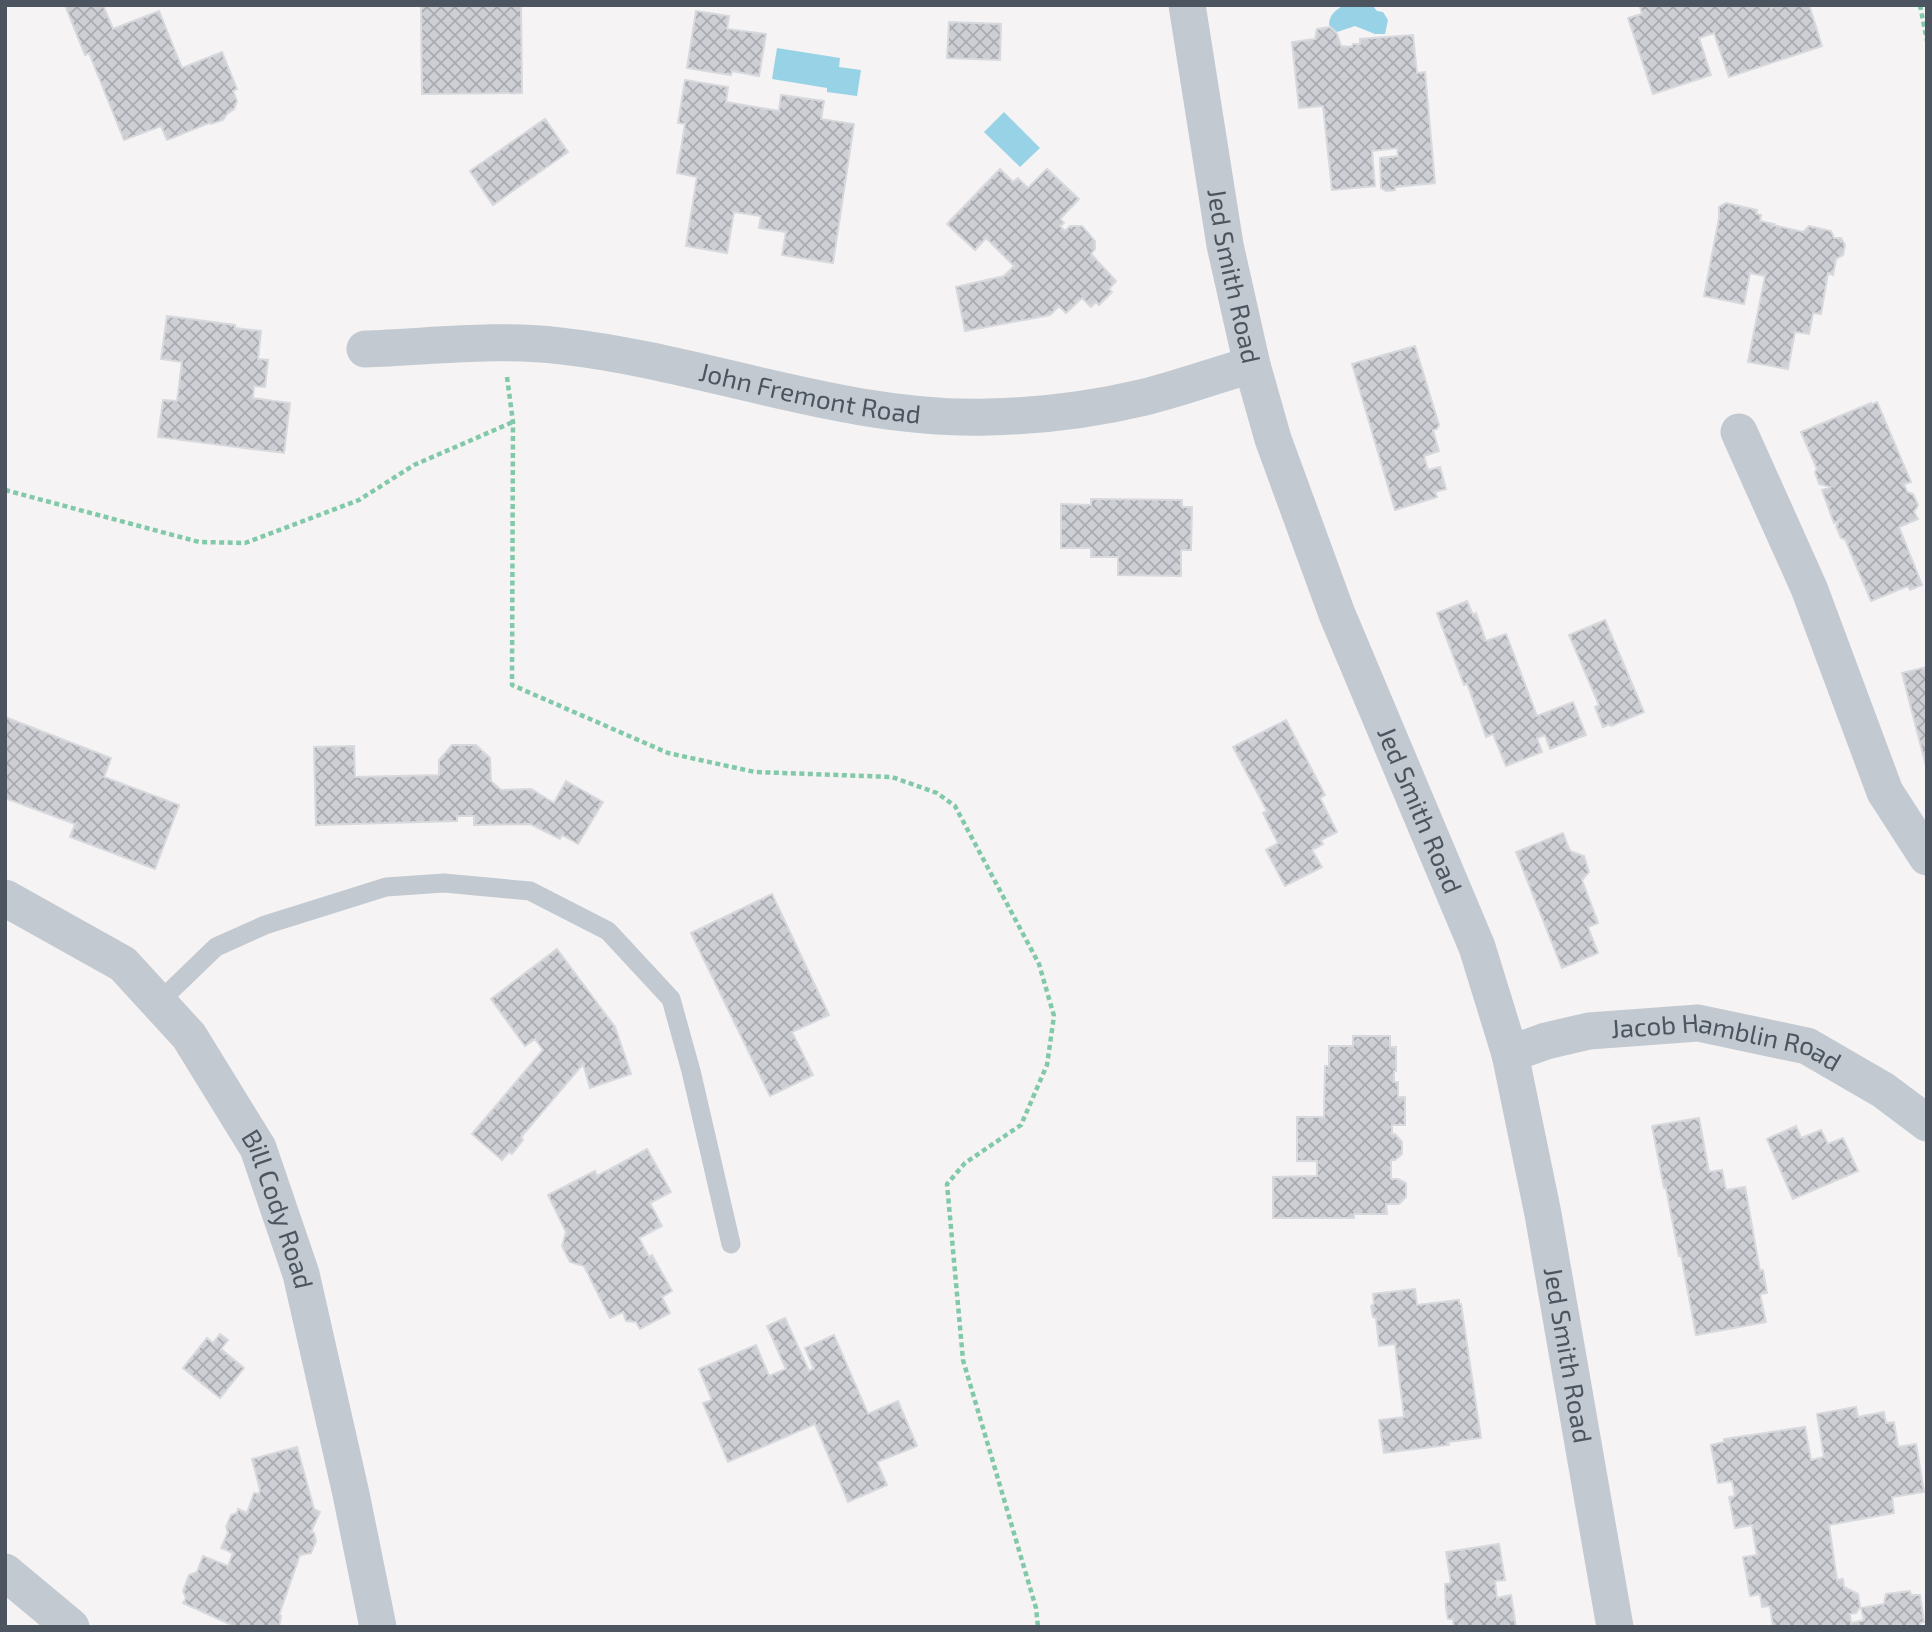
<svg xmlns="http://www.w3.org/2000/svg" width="1932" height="1632" font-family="'Exo 2',sans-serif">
  <defs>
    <pattern id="building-cross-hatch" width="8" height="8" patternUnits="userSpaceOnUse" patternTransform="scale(1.75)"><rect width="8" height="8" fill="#cdcfd5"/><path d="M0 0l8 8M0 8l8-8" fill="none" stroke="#a9abb0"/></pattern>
  </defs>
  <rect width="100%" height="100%" fill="#f5f3f3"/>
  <path fill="#98d2e6" d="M1345,5H1372L1377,11L1383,12L1388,20L1385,34H1375L1355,26L1337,32L1329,25C1329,15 1336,9 1345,5Z
    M777,48L840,58L839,67L861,70L857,96L827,92V88L772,79Z
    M1004,112L1040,148L1020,167L984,132Z"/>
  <path fill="url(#building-cross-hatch)" stroke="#d7d9dd" stroke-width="2" d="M65,5H103L113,29L159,11L182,68L222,52L237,89L233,91L237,101L234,109L227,114L223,120L211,124L209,123L167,140L161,126L124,140L89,53L85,55Z
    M421,5H521L522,93L422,94Z
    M1647,5H1770L1771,9L1775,5H1809L1822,46L1729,77L1714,33L1699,38L1711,75L1653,94L1628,18L1642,14L1640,7Z
    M696,11L729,16L727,29L766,34L759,76L732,71L731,75L687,68Z
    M949,22L1001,24L1000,60L947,58Z
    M1330,27L1337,34L1341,46L1352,47L1353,44H1360V39L1413,35L1417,73L1425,72L1435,183L1395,187V190L1386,191L1381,188L1380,158L1398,156L1397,148L1372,151L1375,186L1332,190L1323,106L1299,108L1292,42L1315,39L1317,29Z
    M685,80L728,87L726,102L779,111L781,95L824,101L821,119L854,124L833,263L782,255L786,232L759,228L761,216L734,212L727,253L686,246L697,177L677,173L685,124L678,123Z
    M545,119L568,152L493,205L470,171Z
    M1000,169L1013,182L1018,178L1028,188L1047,169L1079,199L1060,219L1064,223L1060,226L1065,231L1070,226H1082L1095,241V249L1091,254L1116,281L1109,289L1112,292L1099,305L1096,302L1091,307L1082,298L1066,313L1059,306L1050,315L965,331L956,287L1004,276L1014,266L986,238L975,250L947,224Z
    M1726,203L1757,210L1756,214L1761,215L1760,221L1774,224L1773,225L1803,232L1809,226L1831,231L1834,238H1841L1845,245L1843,255L1836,259L1833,275L1828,273L1821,314L1813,313L1809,334L1795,332L1788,369L1748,362L1765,276L1750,273L1744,304L1704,296L1719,218V207Z
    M167,316L235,325V328L261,331L258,359L268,360L265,387L254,386L253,398L290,403L284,453L158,437L163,400L177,401L182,362L161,359Z
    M1415,346L1439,425L1437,429L1433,430L1439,451L1424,456L1428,470L1440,467L1446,489L1435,492L1437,497L1395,510L1352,364Z
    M1877,402L1911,482L1904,484L1907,492L1913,494L1918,505L1914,512L1918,519L1899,527L1922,585L1910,590L1908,586L1871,601L1845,539L1841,538L1836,526L1840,520L1834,523L1822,490L1830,487L1819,484L1815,472L1817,469L1801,432L1871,403V405Z
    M1091,499L1182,500V507H1192L1191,550H1181V576L1118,575V557H1091V548H1061V504L1091,505Z
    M1467,601L1473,615L1476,613L1486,641L1506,634L1537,716L1573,702L1586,735L1550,749L1545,735L1537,738L1542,752L1506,766L1493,734L1486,737L1467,683L1464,685L1437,613Z
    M1605,620L1644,712L1611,726L1609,724L1603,727L1595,707L1599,705L1569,635Z
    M1927,667V770L1902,673Z
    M5,717L111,758L104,777L179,805L155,869L70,837L75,824L5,798Z
    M1286,720L1325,795L1320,798L1337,832L1321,840L1323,844L1312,850L1322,867L1285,886L1266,850L1278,843L1263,813L1267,811L1233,747Z
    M452,745H476L490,758L491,781L501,790L531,789L554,803L566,781L603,802L578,844L562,835L560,839L530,824L474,825V816H457V821L316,825L314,747L354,746L355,777L439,775V760Z
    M1563,833L1570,851L1584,856L1589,872L1582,880L1598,923L1588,927L1598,953L1562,968L1516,852Z
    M772,894L829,1015L792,1032L813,1075L770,1096L691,933Z
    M557,949L615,1027L631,1074L590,1088L583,1064L521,1137L523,1140L512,1154L509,1152L502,1160L472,1134L543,1050L535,1039L525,1046L491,999Z
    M1353,1036H1390V1047H1396V1071H1394V1082H1398V1097H1405V1125H1392V1134H1395L1402,1142V1154L1395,1160H1391V1179H1398L1406,1183V1197L1399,1204H1386L1387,1214H1354V1218H1273V1177L1317,1176V1161H1297V1117H1324L1325,1066H1329V1046H1353Z
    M1699,1118L1709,1172L1722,1170L1726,1190L1745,1187L1760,1271L1763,1270L1767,1293L1760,1294L1766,1322L1696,1335L1681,1255L1679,1256L1666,1188H1664L1652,1126Z
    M1796,1126L1801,1138L1821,1130L1828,1144L1843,1138L1858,1171L1793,1199L1767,1139Z
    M647,1149L671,1192L650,1203L662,1226L639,1238L649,1257L652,1255L672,1291L662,1297L670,1313L640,1329L636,1322L626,1321L623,1312L610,1318L584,1266L570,1262L562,1246L566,1232L548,1195L595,1171L597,1176Z
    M1415,1289L1417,1305L1459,1300V1304H1461L1481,1438L1448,1442L1449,1445L1384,1453L1379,1420L1404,1417L1395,1344L1379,1346L1376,1318L1373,1317L1371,1306L1374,1304L1373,1294Z
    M785,1318L809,1371L814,1369L805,1348L834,1335L868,1414L898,1401L917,1446L877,1462L887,1485L848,1502L815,1424L728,1462L703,1403L712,1400L699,1369L756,1345L769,1376L786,1369L767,1326Z
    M220,1334L228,1340L221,1349L244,1368L220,1398L183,1368L207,1338L213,1343Z
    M1856,1407L1858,1417L1884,1412L1886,1423L1894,1422L1898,1447L1916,1444L1924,1492L1892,1497L1894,1513L1829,1525L1837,1580L1843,1579L1844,1587L1858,1594L1860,1607L1856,1613L1850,1614L1851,1623L1864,1620L1861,1608L1884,1604L1886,1594L1910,1591L1911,1595H1920L1924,1622L1920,1623V1627H1773L1770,1606L1762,1607L1760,1594L1750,1596L1743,1557L1757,1555L1752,1525L1735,1528L1729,1497L1735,1496L1732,1481L1718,1483L1711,1445L1724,1442V1439L1805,1427L1811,1460L1824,1457L1817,1414Z
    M297,1447L314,1509L320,1512L311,1532L314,1533L316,1541L311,1553L300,1555L279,1615L281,1616L279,1627H236L183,1603L186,1598L183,1591L189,1575L197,1572L203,1556L228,1566L233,1553L221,1548L228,1532L226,1527L231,1515L237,1513L238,1509L247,1513L254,1493L259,1494L260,1490L252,1459Z
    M1499,1544L1505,1580L1495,1581L1497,1598L1511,1595L1516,1627H1454L1453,1619H1448L1446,1608L1445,1584L1451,1583L1446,1552Z"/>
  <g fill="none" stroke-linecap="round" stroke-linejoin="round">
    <path stroke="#81c9a9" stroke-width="4.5" stroke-dasharray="5 3.5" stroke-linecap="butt" d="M1920,5L1927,41
      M507,377L513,422L512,685L668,753L755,772L892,777L937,793L955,806L1039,964L1054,1016L1047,1065L1021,1125L965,1163L947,1184L963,1360L1036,1608L1038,1627
      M5,490L199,542L245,543L359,500L414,465L513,422"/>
    <path stroke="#c2c9d0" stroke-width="19" d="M158,1003L216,947L265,925L386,887L444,883L530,891L608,931L671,999L691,1071L731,1244"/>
    <g stroke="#c2c9d0" stroke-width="37">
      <path id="s1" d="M1187,5L1225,245L1252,365L1273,439L1337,614L1477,947L1510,1054L1543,1214L1615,1627"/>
      <path id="s2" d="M365,349C429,347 497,338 561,346C704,362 843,421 988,417C1040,416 1095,409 1145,397C1181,388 1216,375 1252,365"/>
      <path d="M1739,432L1809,588L1885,792L1927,857"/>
      <path id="s3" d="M5,898L123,964L189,1036L258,1148L301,1274L351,1494L378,1627"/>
      <path id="s4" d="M1510,1054L1546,1041L1589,1031L1698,1023L1807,1046L1883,1090L1927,1123"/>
      <path d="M5,1572L71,1627"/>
    </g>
  </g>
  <g text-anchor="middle" stroke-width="6" stroke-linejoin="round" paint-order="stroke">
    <g font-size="26" fill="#4c555f" stroke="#fff">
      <text dy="9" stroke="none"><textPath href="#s1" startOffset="275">Jed Smith Road</textPath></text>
      <text dy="9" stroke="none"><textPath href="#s2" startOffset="450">John Fremont Road</textPath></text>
      <text dy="9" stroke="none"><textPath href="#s1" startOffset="842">Jed Smith Road</textPath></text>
      <text dy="9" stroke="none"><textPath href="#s4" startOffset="222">Jacob Hamblin Road</textPath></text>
      <text dy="9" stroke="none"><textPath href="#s3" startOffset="429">Bill Cody Road</textPath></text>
      <text dy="9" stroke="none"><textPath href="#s1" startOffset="1409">Jed Smith Road</textPath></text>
    </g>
  </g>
  <rect width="1932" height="1632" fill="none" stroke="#4c555f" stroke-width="14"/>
</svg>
